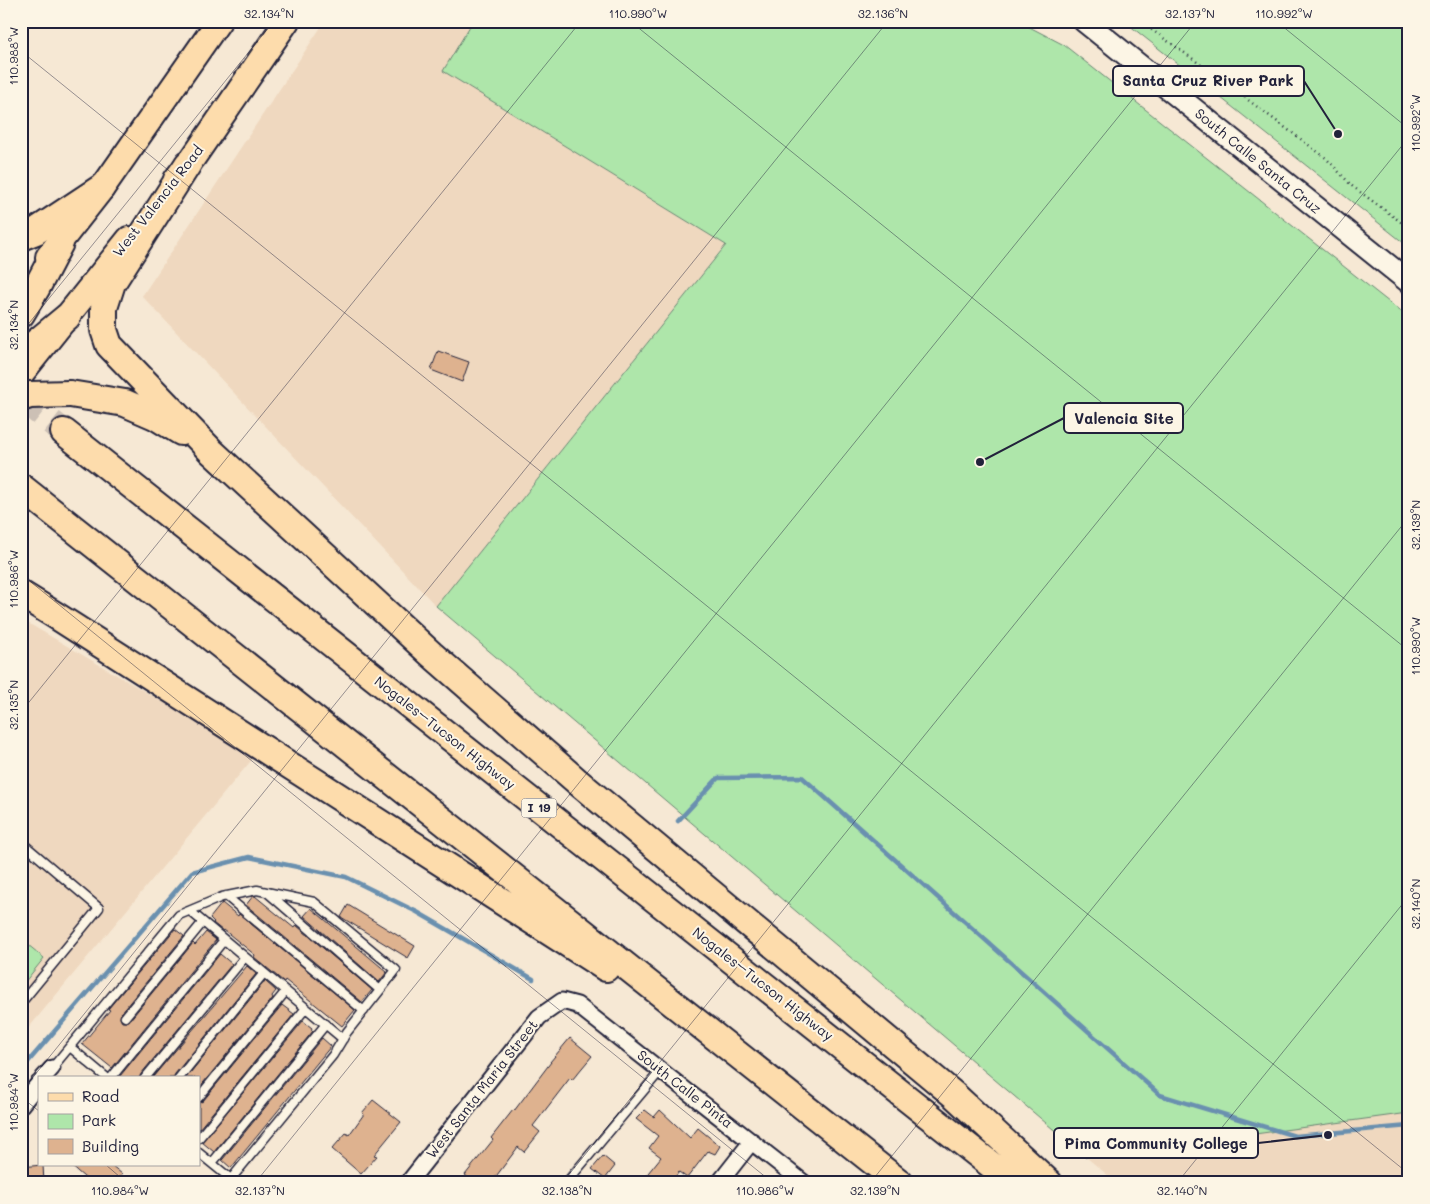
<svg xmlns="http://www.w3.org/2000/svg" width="1430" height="1204" font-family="Mali,sans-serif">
  <rect width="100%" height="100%" fill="#f6e8d4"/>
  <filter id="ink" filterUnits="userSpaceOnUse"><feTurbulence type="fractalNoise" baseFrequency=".02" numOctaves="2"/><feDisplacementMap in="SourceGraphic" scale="10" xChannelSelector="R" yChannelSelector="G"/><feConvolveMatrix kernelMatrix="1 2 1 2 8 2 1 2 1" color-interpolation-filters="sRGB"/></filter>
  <g filter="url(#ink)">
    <path fill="#efd8bf" d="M325,21H473L444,71L726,245L436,606L142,296Z
      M21,619L255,756L21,1037Z
      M1409,1113V1183H1117L1086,1157Z"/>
    <path fill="#aee6aa" stroke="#688472" d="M473,21H1018L1064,45L1409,318V1113L1086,1157L436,606L726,245L443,71Z
      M1124,21H1409V247Z
      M21,939L44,958L24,983L21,981Z"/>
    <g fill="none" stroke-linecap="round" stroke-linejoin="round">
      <path stroke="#6a90af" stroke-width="4.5" d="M678,821L718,778L802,777L1160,1095L1295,1136L1409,1126
        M21,1070L192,872L249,857L346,877L417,912L533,979"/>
    </g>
    <path fill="#deb28f" stroke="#22223b" d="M438,351L469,362L462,382L431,370Z
      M253,896H255L294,928L296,925L372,990L362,1002L246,905Z
      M222,903L238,916L239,914L355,1010L342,1026L285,980L284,982L254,957L255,955L224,930L223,931L213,923L214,922L210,918Z
      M348,905L415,946L408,958L341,917Z
      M311,908L387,972L379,982L304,916Z
      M175,929L184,936L121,1013L120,1018L122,1022H126L129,1021L193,943L195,945L206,932L216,940L112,1068L82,1044L110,1010L108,1009Z
      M220,954L232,964L141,1074L139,1078H123L120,1076Z
      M247,966L256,974L175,1074L173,1078H152Z
      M265,981L276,991L272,996L273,998L199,1088V1078H186Z
      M282,1005L294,1014L199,1129V1103L203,1101Z
      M303,1021L312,1028L311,1030L313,1031L214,1152L202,1142Z
      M322,1038L331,1046L231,1168L222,1160L223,1159Z
      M570,1038L592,1056L572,1080L570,1078L533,1126L540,1132L524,1152L518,1147L491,1183H475L465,1175L493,1140L491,1138L513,1110L514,1111L551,1062H550Z
      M373,1100L401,1122L374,1155L377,1156L361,1174L332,1149L346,1133L349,1135L364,1114L362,1113Z
      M645,1110L654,1117L660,1110L690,1138L698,1128L720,1146L715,1154L708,1151L687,1178L679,1172L670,1183H640L661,1157L649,1148L658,1136L636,1119Z
      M603,1156L615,1166L605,1179L592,1169Z
      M43,1165L44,1183H21V1167Z
      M70,1165H111L122,1174L116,1183H91Z"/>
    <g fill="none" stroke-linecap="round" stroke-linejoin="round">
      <path stroke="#ccc0b5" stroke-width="26" stroke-dasharray="26 13" stroke-linecap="butt" d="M21,398L64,432"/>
      <defs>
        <path id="lane" d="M21,842L99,908L21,1003
          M268,893L380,990
          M226,896L364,1011
          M190,911L343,1039
          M125,1017L203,922
          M70,1047L107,1078
          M52,1068L179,915L222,897L257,890L314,902L396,970L347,1032L333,1055L231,1179L199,1153
          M111,1078L224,940
          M145,1078L245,957
          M179,1078L264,973
          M199,1097L286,991
          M199,1138L306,1008
          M212,1163L326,1024
          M566,1183L661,1070"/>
        <path id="street" d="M43,1078L52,1068
          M21,1105L39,1083
          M408,1183L539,1017L562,1001L577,1005L804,1183
          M719,1183L752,1141"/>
        <path id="secondary" d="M1084,21L1409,282"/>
        <path id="primary" d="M176,179L193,158L287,21
          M48,257L103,187L219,21
          M21,374L129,239"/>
        <path id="highway" d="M188,164L112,283L104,308V330L109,345L211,451L431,654L579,783L954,1095L1049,1183
          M21,237L36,231L101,188
          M21,314L37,287L60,243
          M21,355L67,317
          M70,394L125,403L155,416L181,432
          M64,432L1014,1183
          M21,487L900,1183
          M21,594L55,615L606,968"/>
      </defs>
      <use href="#lane" stroke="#22223b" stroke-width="11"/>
      <use href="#street" stroke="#22223b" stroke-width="19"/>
      <use href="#secondary" stroke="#22223b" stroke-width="25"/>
      <use href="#primary" stroke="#22223b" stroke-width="28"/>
      <use href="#highway" stroke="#22223b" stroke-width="30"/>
      <path stroke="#22223b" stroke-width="2.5" stroke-dasharray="1 4" stroke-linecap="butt" d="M1139,21L1189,56L1326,158L1352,186L1409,228"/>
      <use href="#lane" stroke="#fcf5e5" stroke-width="8"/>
      <use href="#street" stroke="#fcf5e5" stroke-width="15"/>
      <use href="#secondary" stroke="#fcf5e5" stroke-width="21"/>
      <use href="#primary" stroke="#fddcac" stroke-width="24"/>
      <use href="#highway" stroke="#fddcac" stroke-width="26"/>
      <defs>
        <path id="highway-bridge" d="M21,398L30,395L70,394"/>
      </defs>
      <use href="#highway-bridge" stroke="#22223b" stroke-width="30" stroke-linecap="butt"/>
      <use href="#highway-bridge" stroke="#fddcac" stroke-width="26"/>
    </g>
  </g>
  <path fill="none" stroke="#22223b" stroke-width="1" stroke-opacity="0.45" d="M630,21L1409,651M1276,21L1409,129M21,51L1409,1174M21,333L274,21M21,574L773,1183M21,712L581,21M21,1092L888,21M21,1097L39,1111M106,1165L127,1183M255,1183L1196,21M562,1183L1409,137M870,1183L1409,517M1177,1183L1409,896"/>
  <g text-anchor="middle" stroke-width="4" stroke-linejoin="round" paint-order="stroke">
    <rect fill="#fcf5e5" stroke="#63616e" stroke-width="1" x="521.5" y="798.5" width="35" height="19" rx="4"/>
    <g font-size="12" font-weight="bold" fill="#22223b">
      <text x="539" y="812">I 19</text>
    </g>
    <g font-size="14" fill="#22223b" stroke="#fcf5e5">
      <text transform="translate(1258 161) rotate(39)" y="5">South Calle Santa Cruz</text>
      <text transform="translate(158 201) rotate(-52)" y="5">West Valencia Road</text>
      <text transform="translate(445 733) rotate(38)" y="5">Nogales–Tucson Highway</text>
      <text transform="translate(763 984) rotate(38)" y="5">Nogales–Tucson Highway</text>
      <text transform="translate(482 1089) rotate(-52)" y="5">West Santa Maria Street</text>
      <text transform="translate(685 1089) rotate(38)" y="5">South Calle Pinta</text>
    </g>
  </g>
  <path fill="none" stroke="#22223b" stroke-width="2" d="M1338 134L1304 81M980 462L1064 418M1328 1135L1258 1143"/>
  <g fill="#22223b" stroke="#fcf5e5" stroke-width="2">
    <circle cx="1338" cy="134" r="5"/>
    <circle cx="980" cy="462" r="5"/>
    <circle cx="1328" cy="1135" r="5"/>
  </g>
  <g fill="#fcf5e5" stroke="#22223b" stroke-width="2">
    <rect x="1113" y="66" width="191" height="30" rx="5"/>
    <rect x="1064" y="403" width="119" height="30" rx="5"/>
    <rect x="1054" y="1128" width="204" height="30" rx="5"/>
  </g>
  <g font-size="15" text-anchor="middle" font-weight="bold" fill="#22223b">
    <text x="1208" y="86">Santa Cruz River Park</text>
    <text x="1124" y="424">Valencia Site</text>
    <text x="1156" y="1149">Pima Community College</text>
  </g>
  <rect width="1430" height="1204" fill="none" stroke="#fcf5e5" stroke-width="55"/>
  <rect x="38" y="1076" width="162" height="90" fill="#fcf5e5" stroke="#a5a1a1"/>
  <rect x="48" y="1093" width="25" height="8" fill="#fddcac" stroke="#a5a1a1"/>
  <text x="82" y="1102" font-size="15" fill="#22223b">Road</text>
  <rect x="48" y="1114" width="25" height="15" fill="#aee6aa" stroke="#a5a1a1"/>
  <text x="82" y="1126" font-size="15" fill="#22223b">Park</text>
  <rect x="48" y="1139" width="25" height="15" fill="#deb28f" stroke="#a5a1a1"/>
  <text x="82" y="1152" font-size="15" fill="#22223b">Building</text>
  <rect x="28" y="28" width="1374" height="1148" fill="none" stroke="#22223b" stroke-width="2"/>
  <g font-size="12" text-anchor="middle" fill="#22223b">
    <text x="269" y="18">32.134°N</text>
    <text x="638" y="18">110.990°W</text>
    <text x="883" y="18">32.136°N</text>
    <text x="1190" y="18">32.137°N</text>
    <text x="1284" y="18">110.992°W</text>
    <text transform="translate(14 56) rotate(-90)" y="4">110.988°W</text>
    <text transform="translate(1416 123) rotate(-90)" y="4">110.992°W</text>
    <text transform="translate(14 325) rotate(-90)" y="4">32.134°N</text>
    <text transform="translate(1416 525) rotate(-90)" y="4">32.139°N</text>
    <text transform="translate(14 579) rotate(-90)" y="4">110.986°W</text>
    <text transform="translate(1416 646) rotate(-90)" y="4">110.990°W</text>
    <text transform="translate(14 705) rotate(-90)" y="4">32.135°N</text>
    <text transform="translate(1416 904) rotate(-90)" y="4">32.140°N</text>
    <text transform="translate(14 1102) rotate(-90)" y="4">110.984°W</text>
    <text x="120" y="1195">110.984°W</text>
    <text x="260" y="1195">32.137°N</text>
    <text x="567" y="1195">32.138°N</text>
    <text x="765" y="1195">110.986°W</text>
    <text x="875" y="1195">32.139°N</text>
    <text x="1182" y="1195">32.140°N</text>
  </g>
</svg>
